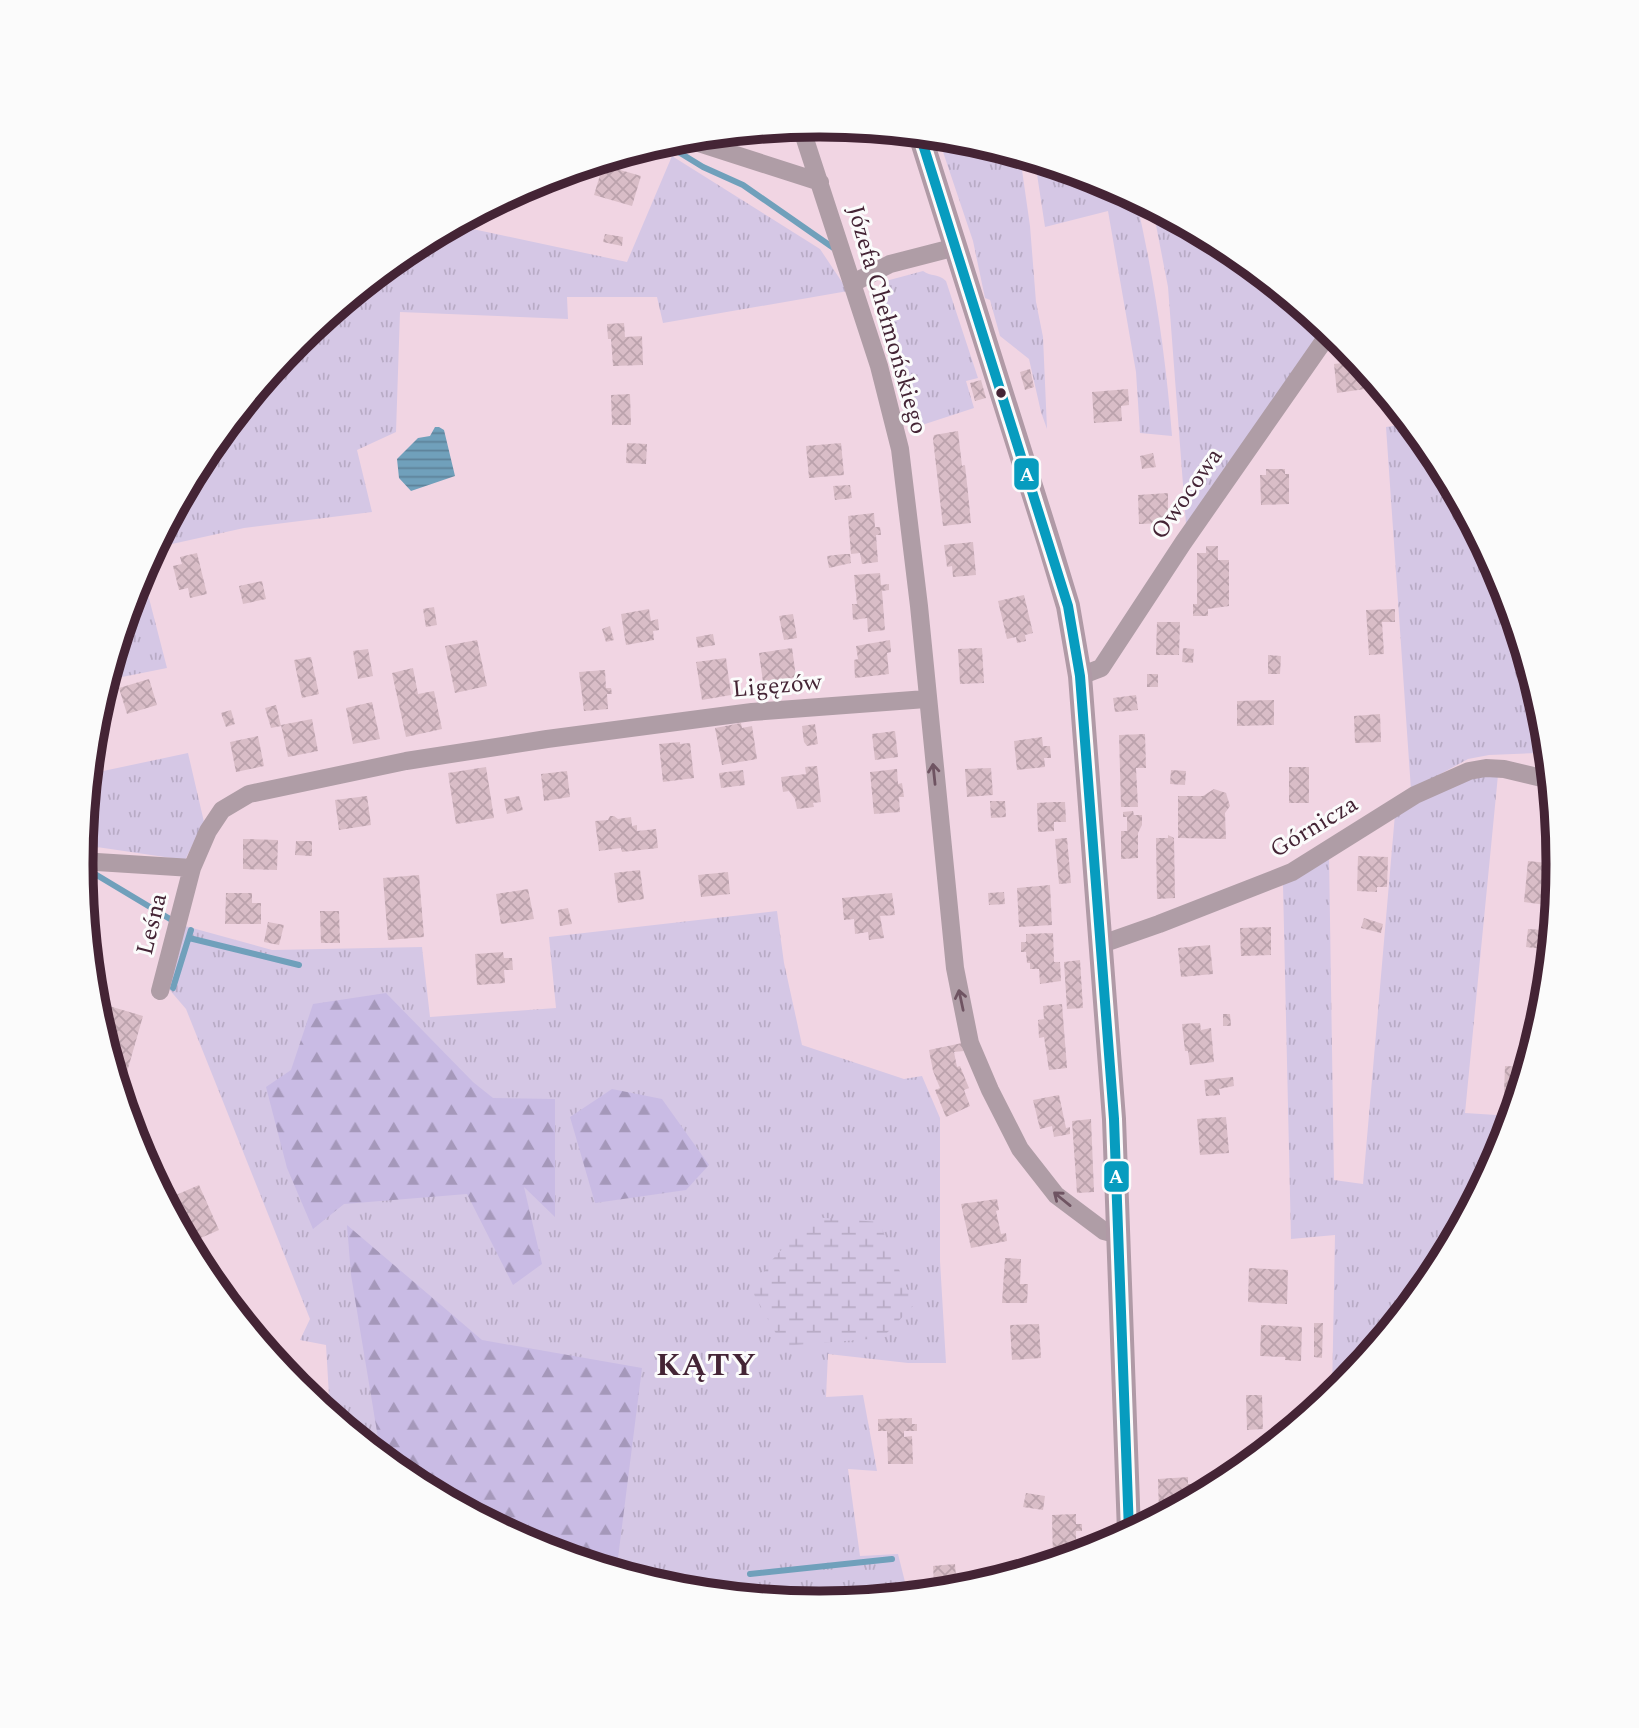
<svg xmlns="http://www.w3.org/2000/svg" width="1639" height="1728" font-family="Spectral,serif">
<defs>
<pattern id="grass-tufts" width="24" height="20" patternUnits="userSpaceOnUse" patternTransform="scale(1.75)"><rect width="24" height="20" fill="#d5c7e5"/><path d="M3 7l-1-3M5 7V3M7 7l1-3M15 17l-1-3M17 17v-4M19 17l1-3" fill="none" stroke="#b8abc5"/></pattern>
<pattern id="forest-firs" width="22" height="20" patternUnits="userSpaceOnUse" patternTransform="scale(1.75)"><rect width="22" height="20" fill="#c9bbe4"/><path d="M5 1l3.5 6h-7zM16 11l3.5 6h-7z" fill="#a598ba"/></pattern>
<pattern id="wetland-marsh" width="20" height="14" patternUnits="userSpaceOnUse" patternTransform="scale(1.75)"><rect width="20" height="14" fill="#d5c7e5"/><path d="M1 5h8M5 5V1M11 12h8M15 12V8" fill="none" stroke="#b8abc5"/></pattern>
<pattern id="water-rules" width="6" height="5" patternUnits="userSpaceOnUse" patternTransform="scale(1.75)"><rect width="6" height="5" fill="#70a0bb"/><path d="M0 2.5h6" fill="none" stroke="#5e8299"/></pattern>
<pattern id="building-cross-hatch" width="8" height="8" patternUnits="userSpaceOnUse" patternTransform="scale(1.75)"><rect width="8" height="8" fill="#d9bdc7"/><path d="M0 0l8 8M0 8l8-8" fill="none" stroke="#bba2ac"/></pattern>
</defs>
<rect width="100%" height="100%" fill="#f1d5e3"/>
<path fill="url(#grass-tufts)" d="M938,137l26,2 56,17 10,70 6,76 7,35 4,92 -6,-17 -12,-53 -29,-23 -10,-36 -5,-2 -12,-57z
M672,156l148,93 28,42 -185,32 -6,-26h-90l1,22 -168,-7 -4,120 -39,18 15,62 -128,16 -90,20 51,-95 92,-112 112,-92 45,-24 173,37z
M1035,161l68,20 33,18c18,78 30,158 36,237l-32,-3 -4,-61 -28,-161 -63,16z
M1176,220l54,30 94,77 -138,197 -18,-237 -12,-62z
M923,271c8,6 15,2 23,10l32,97 -12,3 8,27 -58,19 -37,-130 3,-15z
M1409,423l25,31 68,128 42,138 5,46 -12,-13 -48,2 -21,4 -57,31 -25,-363z
M142,571l25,97 -60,12 30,-99z
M188,753l16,69 -19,38 -95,-14 -7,-5 6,-67z
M1498,775l-33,338 47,3 -10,31 -68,128 -92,112 -10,8 3,-160 -44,4 -8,-354 46,-31 5,326 29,4 32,-370 71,-36z
M777,911l7,52 18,82 102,34 18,-3 18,42v143l6,102h-38l-80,-9 -2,43 37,-2 14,76 -29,-2 12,87 38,-2 10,40 -89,9 -144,-14 -139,-42 -127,-69 -79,-65 -4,-68 -26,-5 10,-21 -124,-310 -18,-21 17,-62 87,24 150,-3 8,70 126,-9 -7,-71z"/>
<path fill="url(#forest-firs)" d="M386,993l87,89 20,16 62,1v118l-31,-30 18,77 -29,21 -46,-91 -123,10 -31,25 -26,-61 -21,-81 25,-17 22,-66z
M612,1089l50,10 47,66 -23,25 -91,13 -25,-86z
M347,1225l135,115 160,28 -24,190 -36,2 -46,-13 -114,-62 -41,-29 -30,-181z"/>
<path fill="url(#wetland-marsh)" d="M812,1217l67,5 35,83 -32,33 -99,8 -31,-55 19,-30z"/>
<path fill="url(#water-rules)" d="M435,427h4l5,3 11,46 -44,15 -12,-13 -2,-19 21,-21 12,-2z"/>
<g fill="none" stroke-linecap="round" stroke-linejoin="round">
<path stroke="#70a0bb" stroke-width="6" d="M672,148l31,19 40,18 92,64
M81,870l9,1 80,48
M189,938l110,27
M173,988l18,-58
M750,1574l142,-15"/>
</g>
<path fill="url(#building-cross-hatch)" d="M603,165l38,11 -9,30 -38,-11z
M605,234l18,3 -1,9 -19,-4z
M624,323l1,14 17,-1 1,29 -30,1 -2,-27h-3l-1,-15z
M1358,361l3,4 4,24 -28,4 -3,-29z
M1030,369l4,18 -9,3 -5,-18z
M981,380l5,18 -11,3 -5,-18z
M1128,389l1,16 -8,1 1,15 -28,2 -2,-31z
M630,394l1,31h-19l-1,-30z
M958,431l4,35 3,-1 3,28 3,30 -28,3 -10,-87 1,-4z
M627,443l20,1 -1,20 -20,-1z
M841,443l3,32 -35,3 -3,-32z
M1153,453l3,14 -14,2 -2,-13z
M1266,469h19v5h4v30l-28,1 -1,-30h6z
M850,485l2,13 -17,2 -2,-14z
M1168,493v30l-29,1 -1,-29z
M874,513l1,14h5l1,8h-5l2,27 -16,2 -2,-11 -9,1 -3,-38z
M973,542l3,33 -23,2 -1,-11 -5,1 -3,-22z
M1206,546h12v14h11v46l-21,3v7h-15v-12h4v-51h9z
M197,553l10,41 -17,4 -2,-10 -9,2 -6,-24 9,-2 -2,-7z
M844,554h6l1,9 -22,5 -2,-12z
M880,573l1,12 8,-1v6l-7,1 3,39 -17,2 -1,-14 -14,2 -1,-16h5l-3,-29z
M262,581l4,18 -23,5 -4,-18z
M1024,595l9,38 -8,2 1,6 -9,2 -1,-6 -9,2 -9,-38z
M434,607l3,18 -11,2 -3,-18z
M649,609l2,12 7,-2 1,11 -6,1 1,9 -28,5 -5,-31z
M1395,609v13h-13l2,32 -15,1 -3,-45z
M793,614l4,24 -13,2 -5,-24z
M1157,622h23l-1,33h-23z
M610,626l4,14 -8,2 -4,-13z
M713,634l2,11 -17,3 -2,-11z
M477,640l10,46 -32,7 -10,-47z
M890,640l1,12 -4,1 2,21 -34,4 -1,-18 4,-1 -2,-13z
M792,648l4,29 -33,5 -4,-29z
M982,648l2,35 -24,1 -2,-35z
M1183,648l11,1 -1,14 -11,-1z
M368,649l5,27 -15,3 -5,-28z
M1268,655l13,1 -1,18h-12z
M311,657l8,37 -17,4 -8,-38z
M726,658l5,37 -29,5 -6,-38z
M413,668l5,26 16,-3 8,38 -36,8 -14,-64z
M605,670l1,18h5l1,6h-5l1,15 -24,2 -5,-39z
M1147,674h11v13h-11z
M149,679l8,26 -30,9 -8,-26z
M761,684v10l-15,1v-10z
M1136,695l2,15 -23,2 -2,-14z
M1274,700v25l-37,1v-25z
M372,702l8,37 -27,5 -7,-36z
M276,705l5,21 -10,2 -6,-20z
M231,710l4,14 -9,3 -5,-14z
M1380,714l1,28 -26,1 -1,-27z
M312,719l6,32 -30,6 -7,-32z
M741,723l1,5 10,-2 5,33 -35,6 -7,-37z
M815,724l3,20 -11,2 -3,-4 -2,-16z
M895,731l3,26 -23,3 -3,-26z
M1145,734l1,34h-10l2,39h-17l-2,-72z
M258,736l6,30 -28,6 -6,-30z
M1042,737l1,9h7l1,12h-7l1,9 -28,3 -3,-29z
M680,742v2l10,-1 4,35 -31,4 -4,-38z
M817,766l4,36 -8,1 1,4 -17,2 -2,-10 -6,-8 -6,1 -2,-15 25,-3 -1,-7z
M486,767l8,51 -38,6 -8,-51z
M1289,767h20v36h-20z
M991,768l2,27 -26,2 -2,-28z
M897,769l1,15 4,-1 2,14h-5l1,15 -26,2 -4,-42z
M743,770l2,15 -24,3 -2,-15z
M1171,770l15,1 -1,14 -15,-1z
M567,771l3,26 -26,4 -3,-27z
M1214,789l12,4 4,13 -5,7 1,26 -48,-1v-42h25z
M367,796l4,29 -32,5 -4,-30z
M519,796l4,14 -16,4 -3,-15z
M990,801h15l1,16 -15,1z
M1054,802h11l1,20h-12v9l-16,1 -1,-29z
M1133,811l1,4h8v10l-4,8v25l-17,1v-28h6v-14h-4v-5z
M610,816h4l4,3 13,-2 1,9 5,-1v6l19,-2 2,19 -36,4 -1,-4 -22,3 -4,-30 13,-1z
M1168,835l6,3 1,60 -18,1 -1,-61h12z
M1067,838l4,45 -12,1 -4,-45z
M243,839l35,1 -1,30 -34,-1z
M296,841h16v15l-17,-1z
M1358,856l30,1 -1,30h-10v5l-20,-1z
M1528,861l30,3 -5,42 -29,-4z
M640,870l4,29 -26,4 -4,-30z
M728,872l2,22 -29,3 -3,-22z
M419,875l5,62 -36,3 -5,-62z
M1050,885l2,40 -33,2 -2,-39z
M528,889l6,30 -33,5 -5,-30z
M1004,892l1,12 -16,1 -1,-12z
M226,893h26v10h9v21h-36z
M892,893l3,22 -15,1 4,22 -15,2 -1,-8 -13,2 -1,-15 -10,1 -2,-22z
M568,908l4,16 -12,2 -2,-16z
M320,911h19l1,32h-19z
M1364,918l19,6 -2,9 -20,-5z
M268,922l16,3 -5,20 -15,-3z
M1271,927v28l-30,1 -1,-28z
M1528,929l14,1 -1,8 4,1 -1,10 -18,-2z
M1053,933l1,29h6l1,19 -21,3 -1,-15h-9v-6h-3l-1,-11h-5v-10h5v-8z
M1210,945l3,29 -32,3 -3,-29z
M503,952l1,6h8l1,12h-9l1,13 -28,2 -2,-31z
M1080,960l3,48 -16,1 -3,-47z
M1062,1004l5,64 -18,2 -5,-33 -5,1 -1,-18 6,-1 -1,-13z
M109,1006l34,10 -22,77 -20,-63z
M1223,1014h7l1,12h-8z
M1200,1023l1,7 10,-2 3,34 -24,3 -2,-14h-3l-3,-27z
M962,1043l2,8 -10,1 3,15 3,-1 9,22 -5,2 6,16 -24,11 -11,-27 5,-2 -7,-17 -4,-21z
M1505,1066l21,1 -8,27 -14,-1z
M1233,1077l1,9 -15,3 1,6 -14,1 -2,-16z
M1059,1095l7,33 4,-1v7l-16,3 -2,-11 -12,3 -7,-29z
M1226,1117l3,36 -29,2 -3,-36z
M1091,1119l3,73 -17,1 -5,-72z
M199,1185l20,45 -30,13 -15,-36 6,-3 -4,-9z
M997,1199l2,11 -3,1 5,23 5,-1 1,8 -36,7 -10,-44z
M1005,1258l16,1 -1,25h8l-1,19h-25z
M1249,1268l39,2 -1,34 -39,-2z
M1314,1323h9l-1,35 -8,-1z
M1039,1324l2,34 -29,2 -2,-35z
M1261,1325l41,2 -1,34 -16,-1v-3l-25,-1z
M1246,1395h16l1,34 -16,1z
M912,1418v6h5v7h-13v6l8,-1 1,28h-25l-1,-33h-9v-12z
M1188,1477v7h5l1,14 -35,18 -1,-37z
M1026,1493l19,3 -2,14 -20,-3z
M1076,1514v10h6v7h-6v9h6l1,11h-7l1,4 -24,7 -1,-47z
M955,1564l2,25 -26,3 -1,-8 4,-1 -1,-17z"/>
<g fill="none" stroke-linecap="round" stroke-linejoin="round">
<path stroke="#af9da6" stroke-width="18" d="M801,127l78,239 21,83 19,157 36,362 15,75 20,47 30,59 36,46 48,36 15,4
M683,138l137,44
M853,283l37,-19 66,-17
M1080,676l21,-8 82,-125 147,-211
M81,861l111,7
M1102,944l57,-20 133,-52 123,-77 54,-24 17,-3 18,1 46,11
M160,991l32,-123 16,-37 14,-21 27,-16 157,-33 141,-22 205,-27 174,-13"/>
<path stroke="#b09aa6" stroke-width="24" d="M920,135l129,408 19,63 12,70 34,443 15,413"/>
<defs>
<path id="bus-1" d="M920,135l148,471 12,70 34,443 15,413"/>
</defs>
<use href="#bus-1" stroke="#fbfbfb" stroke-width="16"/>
<use href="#bus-1" stroke="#079cbf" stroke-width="10"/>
</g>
<defs><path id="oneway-shaft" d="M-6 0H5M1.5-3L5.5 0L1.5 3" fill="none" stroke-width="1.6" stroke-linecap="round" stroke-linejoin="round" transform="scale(1.75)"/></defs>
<g stroke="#6f5462">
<use href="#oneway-shaft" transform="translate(934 774) rotate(-96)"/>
<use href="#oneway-shaft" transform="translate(961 1000) rotate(-102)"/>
<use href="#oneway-shaft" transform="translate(1062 1199) rotate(-141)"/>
</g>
<circle fill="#442435" stroke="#fbfbfb" stroke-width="2.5" cx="1001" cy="393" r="6"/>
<g text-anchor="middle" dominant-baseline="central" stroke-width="6" stroke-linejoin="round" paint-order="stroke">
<g font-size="24" fill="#442435" stroke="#fbfbfb">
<text transform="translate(887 320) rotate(74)">Józefa Chełmońskiego</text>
<text transform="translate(1187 494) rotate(-55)">Owocowa</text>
<text transform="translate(777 686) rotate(-5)">Ligęzów</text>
<text transform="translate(1314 827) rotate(-31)">Górnicza</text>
<text transform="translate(152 924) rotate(-76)">Leśna</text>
</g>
<g font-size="32" font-weight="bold" letter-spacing="2" fill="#442435" stroke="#fbfbfb">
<text x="707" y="1365">KĄTY</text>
</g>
</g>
<path d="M0 0H1639V1728H0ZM819 137H820A726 726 0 0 1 1546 863V865A726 726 0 0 1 820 1591H819A726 726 0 0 1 93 865V863A726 726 0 0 1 819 137Z" fill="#fbfbfb" fill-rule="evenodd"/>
<path fill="none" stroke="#442435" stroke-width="9" d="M819 137H820A726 726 0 0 1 1546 863V865A726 726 0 0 1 820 1591H819A726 726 0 0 1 93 865V863A726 726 0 0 1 819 137Z"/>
<g stroke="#fbfbfb" stroke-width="2.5">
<rect x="1013" y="457" width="27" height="34" rx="7" fill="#079cbf"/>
<rect x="1103" y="1160" width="27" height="33" rx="7" fill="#079cbf"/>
</g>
<g font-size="19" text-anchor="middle" font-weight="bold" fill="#fff">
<text x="1027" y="481">A</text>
<text x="1116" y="1183">A</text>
</g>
</svg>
